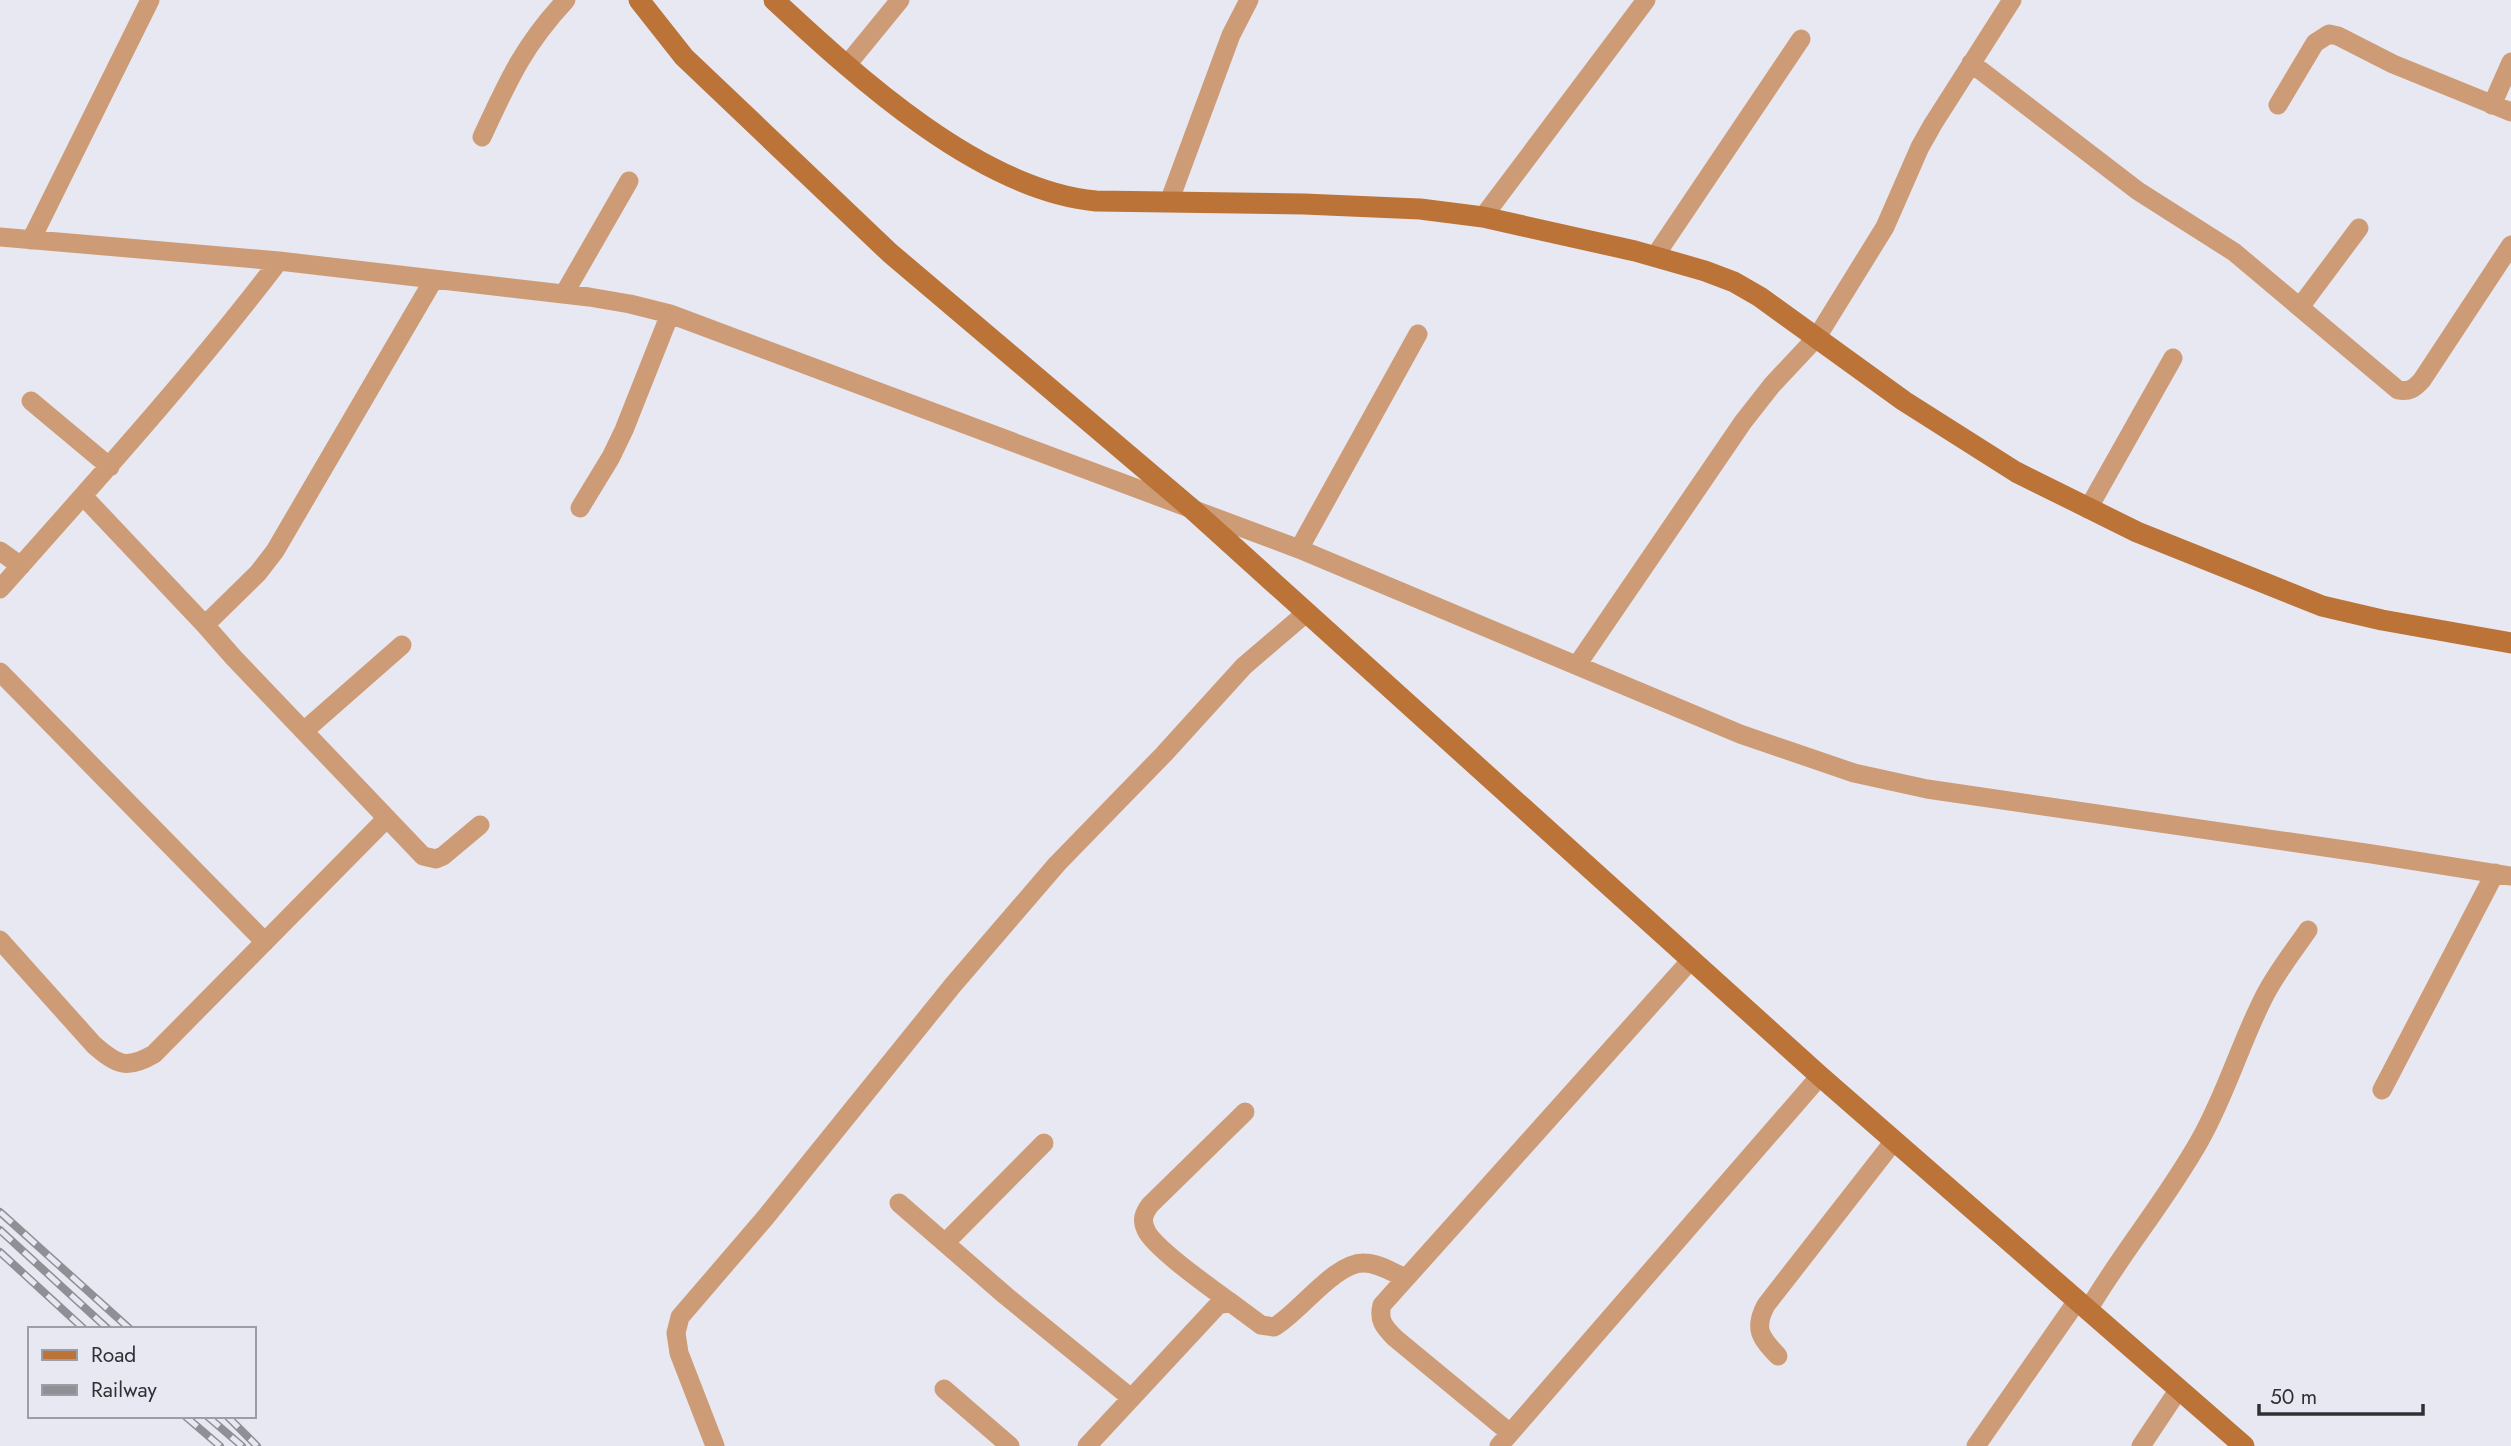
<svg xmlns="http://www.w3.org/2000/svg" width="2511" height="1446" font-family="Jost,sans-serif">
<rect width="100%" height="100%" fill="#e7e8f1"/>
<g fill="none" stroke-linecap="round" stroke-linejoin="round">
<path stroke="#cd9b76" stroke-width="19" d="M1971,63l167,128 96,61 164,138c11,2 16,-1 24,-10l89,-135
M846,66l54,-66
M2278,105l37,-62 14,-9 9,2 55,28 118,48
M2492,105l19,-43
M482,137c26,-56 41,-91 84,-137
M1169,202l62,-167 18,-35
M1483,217l163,-217
M0,237l279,24 310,36 41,7 40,10 629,235 441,185 114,39 73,16 445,65 139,22
M31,240l119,-240
M1655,256l146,-217
M564,294l65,-113
M2300,307l59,-79
M31,401l79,66
M84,497l121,128 29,33 189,198 13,3 7,-3 37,-31
M580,508l31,-51 13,-27 46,-116
M2088,509l85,-151
M1299,549l119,-215
M0,551l21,15
M0,589c96,-108 192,-214 279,-328
M205,625l53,-52 17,-22 159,-272
M1577,665l166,-243 29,-37 45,-48 68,-110 35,-80 13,-23 79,-124
M0,672l265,270
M304,731l98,-86
M0,940l94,105c23,20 33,25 60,9l233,-236
M2382,1090l113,-217
M899,1203l107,93 125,102
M946,1242l98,-99
M1230,1302c-18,-13 -77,-55 -84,-72 -5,-10 -2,-17 4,-25l95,-93
M2088,1310c35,-59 79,-111 112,-170 26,-46 40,-96 64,-143 12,-24 29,-45 44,-67
M1778,1356c-17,-18 -25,-27 -12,-51l128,-164
M944,1389l66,57
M1510,1433l-115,-95c-11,-11 -17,-18 -13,-33l309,-345
M715,1446l-36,-93 -3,-20 4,-16 85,-99 188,-233 104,-121 107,-110 80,-88 62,-53
M1087,1446l131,-141 12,-3 31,23 13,2c25,-14 61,-65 90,-64 14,0 28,9 41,15
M1499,1446l321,-370
M1976,1446l101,-145
M2141,1446l38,-57"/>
<path stroke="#bb7337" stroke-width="21" d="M639,0l45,57 206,196 302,256 628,567 424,370
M774,0c83,77 206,190 322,201l208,3 116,5 63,8 152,34 70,20 29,11 26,15 144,104 112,71 121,60 185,74 60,14 129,23"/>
<defs>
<path id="rail" d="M0,1212l130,117
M0,1230l108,99
M0,1252l84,77
M185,1416l35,30
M207,1416l35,30
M227,1416l30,30"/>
</defs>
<use href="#rail" stroke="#8f9096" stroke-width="8"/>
<use href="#rail" stroke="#e7e8f1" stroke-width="5" stroke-dasharray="16" stroke-linecap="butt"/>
</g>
<rect x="28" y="1327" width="228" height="91" fill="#e7e8f1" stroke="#9d9ea5" stroke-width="2"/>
<rect x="42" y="1350" width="35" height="10" fill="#bb7337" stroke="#9d9ea5" stroke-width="2"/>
<text x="91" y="1362" font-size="21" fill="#2f3033">Road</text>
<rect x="42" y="1385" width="35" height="10" fill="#8f9096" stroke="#9d9ea5" stroke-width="2"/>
<text x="91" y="1397" font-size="21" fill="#2f3033">Railway</text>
<path d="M2259 1404v10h164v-10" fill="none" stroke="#2f3033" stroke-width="3.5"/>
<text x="2270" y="1404" font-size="21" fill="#2f3033" stroke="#e7e8f1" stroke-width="5" paint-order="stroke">50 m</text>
</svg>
